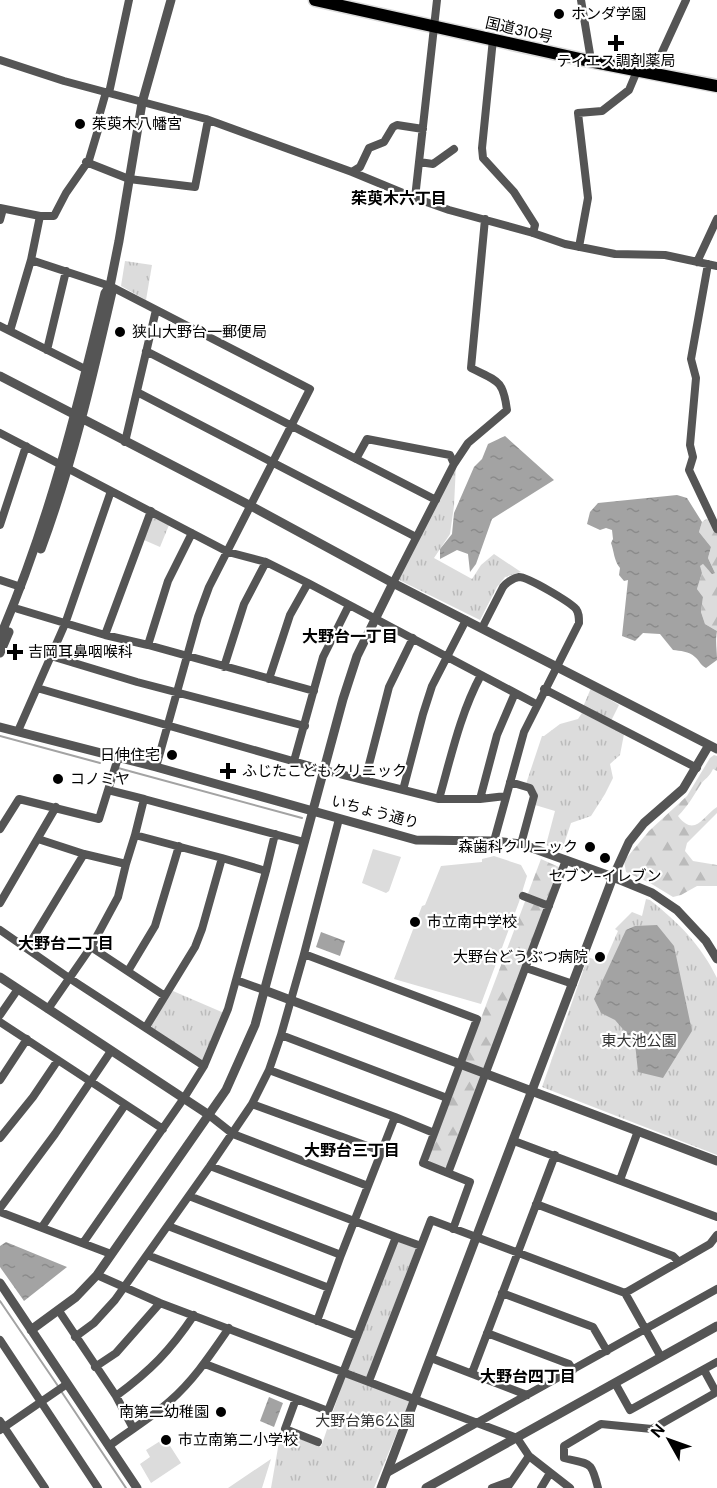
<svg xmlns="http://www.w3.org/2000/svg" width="717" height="1488" font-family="'DM Sans','Noto Sans JP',sans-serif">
<defs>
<pattern id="forest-firs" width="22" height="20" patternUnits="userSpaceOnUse" patternTransform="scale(1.5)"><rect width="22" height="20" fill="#dcdcdc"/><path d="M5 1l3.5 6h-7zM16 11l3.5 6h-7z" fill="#bbb"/></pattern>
<pattern id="park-tufts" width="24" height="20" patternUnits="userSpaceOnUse" patternTransform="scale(1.5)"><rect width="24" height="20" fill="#dcdcdc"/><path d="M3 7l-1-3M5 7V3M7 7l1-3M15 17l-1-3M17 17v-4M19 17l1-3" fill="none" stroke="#bbb"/></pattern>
<pattern id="water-ripples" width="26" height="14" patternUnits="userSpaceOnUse" patternTransform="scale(1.5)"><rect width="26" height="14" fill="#a3a3a3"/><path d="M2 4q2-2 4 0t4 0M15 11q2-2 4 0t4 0" fill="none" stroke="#8b8b8b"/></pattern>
</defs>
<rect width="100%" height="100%" fill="#fff"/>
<path fill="#dcdcdc" d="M373,849l28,8 -12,34 -3,2 -24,-10z
M494,856l27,9 6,11 -8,26 -38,102 -87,-25 28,-73 3,-1 16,-39 41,-4v-3z
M165,1438l16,25 -30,20 -11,-19 10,-7 -4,-7z
M271,1459l-9,29h-34z"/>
<path fill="url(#forest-firs)" d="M706,519l6,1 5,6v105l-12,-7 -4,-12 2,-15 -6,-8 5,-16 -3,-7 4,-2 9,9h3l-7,-15 3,-11 -12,-15 3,-10z
M714,755l3,1v15l-4,-2c-4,9 -8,9 -12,15 -7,11 -13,22 -23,32 17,22 25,0 39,-9v6l-30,30 -2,8 8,10 24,4v21h-20l-16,9 -8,2 -23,-14 -24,-11 -2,-11 25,-30 38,-35 23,-38z
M541,859l20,9 -114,298 -4,2 -12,-5 -3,-4z"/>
<path fill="url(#park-tufts)" d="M125,261l27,4 -6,35 -25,-14z
M456,465l-2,41 -4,28 -16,24 38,21 9,-14 13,-11 27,18 -16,5 -8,10 -17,33 -83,-41z
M152,517l17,8 -9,22 -16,-7z
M591,688l28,17 -8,16 -28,-14z
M582,713l42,21 -4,21 -10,9 3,14 -8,16 -14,22 -20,7 -9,27 -16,-5 9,-34 -20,-6 2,-12 -4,-7 -7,-2 16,-48h2l16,-12 18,-5z
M646,899l4,1c29,23 51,45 67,78v177l-175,-68 46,-130 16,6 14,-32 -3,-2 17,-17 10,4z
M173,991l51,22 -19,46 -5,2 -48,-33 -1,-5z
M398,1241l18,7 -49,129 -20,-8z
M345,1376l65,25 -36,87h-103l8,-46 10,-7 32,12z"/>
<path fill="url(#water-ripples)" d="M505,436l49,44 -62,39 -16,45 -6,8 -2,-18 -11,-4 -17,9v-10l12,-15 2,-21 20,-46 8,-8 6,-15z
M677,495l10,3 15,24 -3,10 12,15 -3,11 7,15 -3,1 -9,-10 -3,2 2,7 -5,16 6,8 -2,15 4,12 12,7c-2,11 0,18 0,29l-11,8c-6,-3 -6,-7 -11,-11 -6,-6 -15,-6 -22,-7l-13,-16 -17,-1 -8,8 -13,-5 6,-56 -4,1 -5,-6 1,-7c-6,-7 -6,-17 -9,-25l2,-4 -1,-9 -6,-2 -6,2 -13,-6 3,-12 8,-9z
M657,925l17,21 18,85 -29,47 -25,-6 -3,-29 -20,-23 -14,-7 -7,-14 32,-69 9,-4z
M321,932l24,9 -5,15 -24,-9z
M6,1242l61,25 -43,34 -24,-34v-21z
M269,1397l14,6 -9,24 -14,-6z"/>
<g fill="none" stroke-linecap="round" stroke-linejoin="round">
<path stroke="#a3a3a3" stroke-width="2" d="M0,736l100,27
M118,768l184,50
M0,1301l58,85
M61,1391l65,97"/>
<defs>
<path id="trunk" d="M315,0l274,61 128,25"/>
</defs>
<use href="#trunk" stroke="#dbdbdb" stroke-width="15"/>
<path stroke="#555" stroke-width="8" d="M581,0l9,54 -1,7
M493,39l-11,109 1,10 31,34 21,33 -2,8
M0,60l64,21 142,38 146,53 63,26 34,12 84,23 32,11 50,10 50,1 52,11
M652,74l34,-74
M109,93l20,-93
M86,162l43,17 66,8 13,-67
M419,162l14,2 21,-15
M352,172l8,-5 9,-19 15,-6 9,-15 4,-2 26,4
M415,198l22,-198
M0,208l40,8 -9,44 79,26 200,103 -101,198 -11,30 -42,150
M40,216h14l12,-23 23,-33 9,-30 -2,-3 10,-35
M0,220l3,-11
M579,247l9,-49 -10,-85 24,-2 27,-21 8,-19
M697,262l20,-43
M708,264l-17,95 5,19 -6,67 3,12 -4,13 28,59
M0,326l87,44
M10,331l21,-71
M47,350l19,-79
M146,351l290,149
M137,392l279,145
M0,433l228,119 38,10 42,21 228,121
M125,442l31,-132
M356,459l11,-20 83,16 4,9 -61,119
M454,464l14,-21 39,-33c-4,-31 -10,-29 -36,-42l14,-149
M0,525l26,-79
M0,580l21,7
M18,609l87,26 43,10 166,46
M482,628l21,-41c3,-4 10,-9 16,-10 9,0 51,25 57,32 3,4 3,8 3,14l-55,109 -30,109
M105,635l46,-124
M148,645l20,-64 24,-48
M51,656l86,26 168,44
M224,667l20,-63 22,-42
M269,679l21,-64 18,-32
M37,688l287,82 115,29h41l26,-3
M544,689l153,79
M18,731l47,-107 46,-133
M294,761l29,-104 26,-52
M365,780l24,-93 24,-49
M510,782l20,6 4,8 -13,48
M108,790l36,9
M403,790l20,-76 9,-28 34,-66
M439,799c12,-42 21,-85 42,-124
M480,799l17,-64 18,-42
M0,829l19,-30 80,20 19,-61
M135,835l9,-36 160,43
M38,839l46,15 42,10
M266,871l9,-37
M523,896l26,10
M0,903l56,-96
M0,930l69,48 135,88 -20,32 -101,145
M91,947l74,49 -19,31
M27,948l57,-94
M304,954l173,65 -54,144 47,19 -17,47
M526,968l47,16
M128,971l27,-45 24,-80
M236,980l28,10
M165,996l30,-49 7,-18 20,-71 44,13 -38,138 -24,57
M48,1009l43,-62 27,-50 8,-33 9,-29 87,23
M0,1015l18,-26
M0,1022l163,107
M281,1035l166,63
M0,1080l27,-41
M252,1104l129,47
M209,1115l24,19 135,52 27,-69 -126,-47
M395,1117l39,16
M0,1138l33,-41 25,-37
M514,1141l203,76
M210,1166l42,-62 17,-34 12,-35 23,-81 35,-135
M448,1173l118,-313
M620,1180l18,-49
M536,1204l137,52 6,6
M0,1208l55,-74 56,-83
M0,1212l111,42
M168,1226l161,62 12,-33 -152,-59
M42,1227l83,-122
M396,1237l25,9
M147,1255l210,81
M341,1255l27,-69
M97,1275l63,28 357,135 12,18 -22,32
M502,1293l91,34 14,24
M625,1293l85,-49 7,-9
M59,1311l57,85 17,32
M317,1321l12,-33
M487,1333l82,31 4,6
M75,1337l19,-14 21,-23 95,-134 186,71 -68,174 -123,-47
M0,1340l98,148
M431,1358l96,37
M95,1367l21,-14 44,-50
M704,1370l12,22
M472,1373l83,-218
M369,1381l62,-161 194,73 36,64
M615,1383l15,27 87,-48
M116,1396c34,-25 54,-45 78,-81
M296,1399l-11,30 33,13
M0,1421l45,67
M0,1430l67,-46
M109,1446c20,-15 42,-28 61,-45 24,-21 41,-47 59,-73
M529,1456l41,32
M387,1473l330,-184
M492,1488l19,-7
M541,1488l9,-15
M598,1488c-7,-28 -7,-23 -34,-30v-12l37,-22 51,5 65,-37"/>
<path stroke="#555" stroke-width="9" d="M0,376l251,130 142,77 324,166
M41,549c31,-84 51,-170 71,-257l-2,-6
M0,637c48,-111 77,-227 105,-344l5,-7 9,-45 23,-138 29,-103
M0,653l9,-21
M0,727l156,40 260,73 78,1 27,3 92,33 39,16 25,17 29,31 11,18
M0,977l209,138
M264,990l453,171
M0,1283l137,205
M31,1330l45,-33 21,-22 129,-185 29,-65 88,-326 14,-43 36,-73
M381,1488l232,-611 16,-35 15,-19 39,-34 26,-44
M426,1488l291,-162"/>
<use href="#trunk" stroke="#000" stroke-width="12"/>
</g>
<g fill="#000" stroke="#fff" stroke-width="2">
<circle cx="559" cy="14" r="6"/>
<path d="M613 34h6v6h6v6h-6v6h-6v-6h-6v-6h6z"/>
<circle cx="80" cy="124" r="6"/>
<circle cx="120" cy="332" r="6"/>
<path d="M12 643h6v6h6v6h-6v6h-6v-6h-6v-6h6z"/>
<circle cx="172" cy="755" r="6"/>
<path d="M225 762h6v6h6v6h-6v6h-6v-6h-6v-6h6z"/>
<circle cx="58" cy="779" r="6"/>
<circle cx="590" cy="847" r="6"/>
<circle cx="605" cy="858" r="6"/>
<circle cx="415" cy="922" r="6"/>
<circle cx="600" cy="957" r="6"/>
<circle cx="221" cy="1412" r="6"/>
<circle cx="166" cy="1440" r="6"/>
</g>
<g text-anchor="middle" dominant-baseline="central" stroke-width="4.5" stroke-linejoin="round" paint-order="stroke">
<g font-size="15" fill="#000" stroke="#fff" text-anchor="start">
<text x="571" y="14">ホンダ学園</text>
<text x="616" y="61" text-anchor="middle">ティエス調剤薬局</text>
<text x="92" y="124">茱萸木八幡宮</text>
<text x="132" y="332">狭山大野台一郵便局</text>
<text x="28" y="652">吉岡耳鼻咽喉科</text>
<text x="160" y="755" text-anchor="end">日伸住宅</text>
<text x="242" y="771">ふじたこどもクリニック</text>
<text x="70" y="779">コノミヤ</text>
<text x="578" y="847" text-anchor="end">森歯科クリニック</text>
<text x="605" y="876" text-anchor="middle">セブン-イレブン</text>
<text x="427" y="922">市立南中学校</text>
<text x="588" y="957" text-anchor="end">大野台どうぶつ病院</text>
<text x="209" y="1412" text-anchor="end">南第二幼稚園</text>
<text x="178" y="1440">市立南第二小学校</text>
</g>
<g font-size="15" fill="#000" stroke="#fff">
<text transform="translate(519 30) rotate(13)">国道310号</text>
<text transform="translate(375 812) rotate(15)">いちょう通り</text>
</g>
<g font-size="15" fill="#333" stroke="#fff">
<text x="639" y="1041">東大池公園</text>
<text x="365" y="1421">大野台第6公園</text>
</g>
<g font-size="16" font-weight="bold" fill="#000" stroke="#fff">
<text x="399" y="198">茱萸木六丁目</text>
<text x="350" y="636">大野台一丁目</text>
<text x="66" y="943">大野台二丁目</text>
<text x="352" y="1150">大野台三丁目</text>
<text x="528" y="1376">大野台四丁目</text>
</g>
</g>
<g transform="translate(669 1440) rotate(310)" stroke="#ffffff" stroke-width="4.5" paint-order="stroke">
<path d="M0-4.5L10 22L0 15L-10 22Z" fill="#000000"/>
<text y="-9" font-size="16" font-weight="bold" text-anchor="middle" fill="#000000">N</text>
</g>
</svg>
